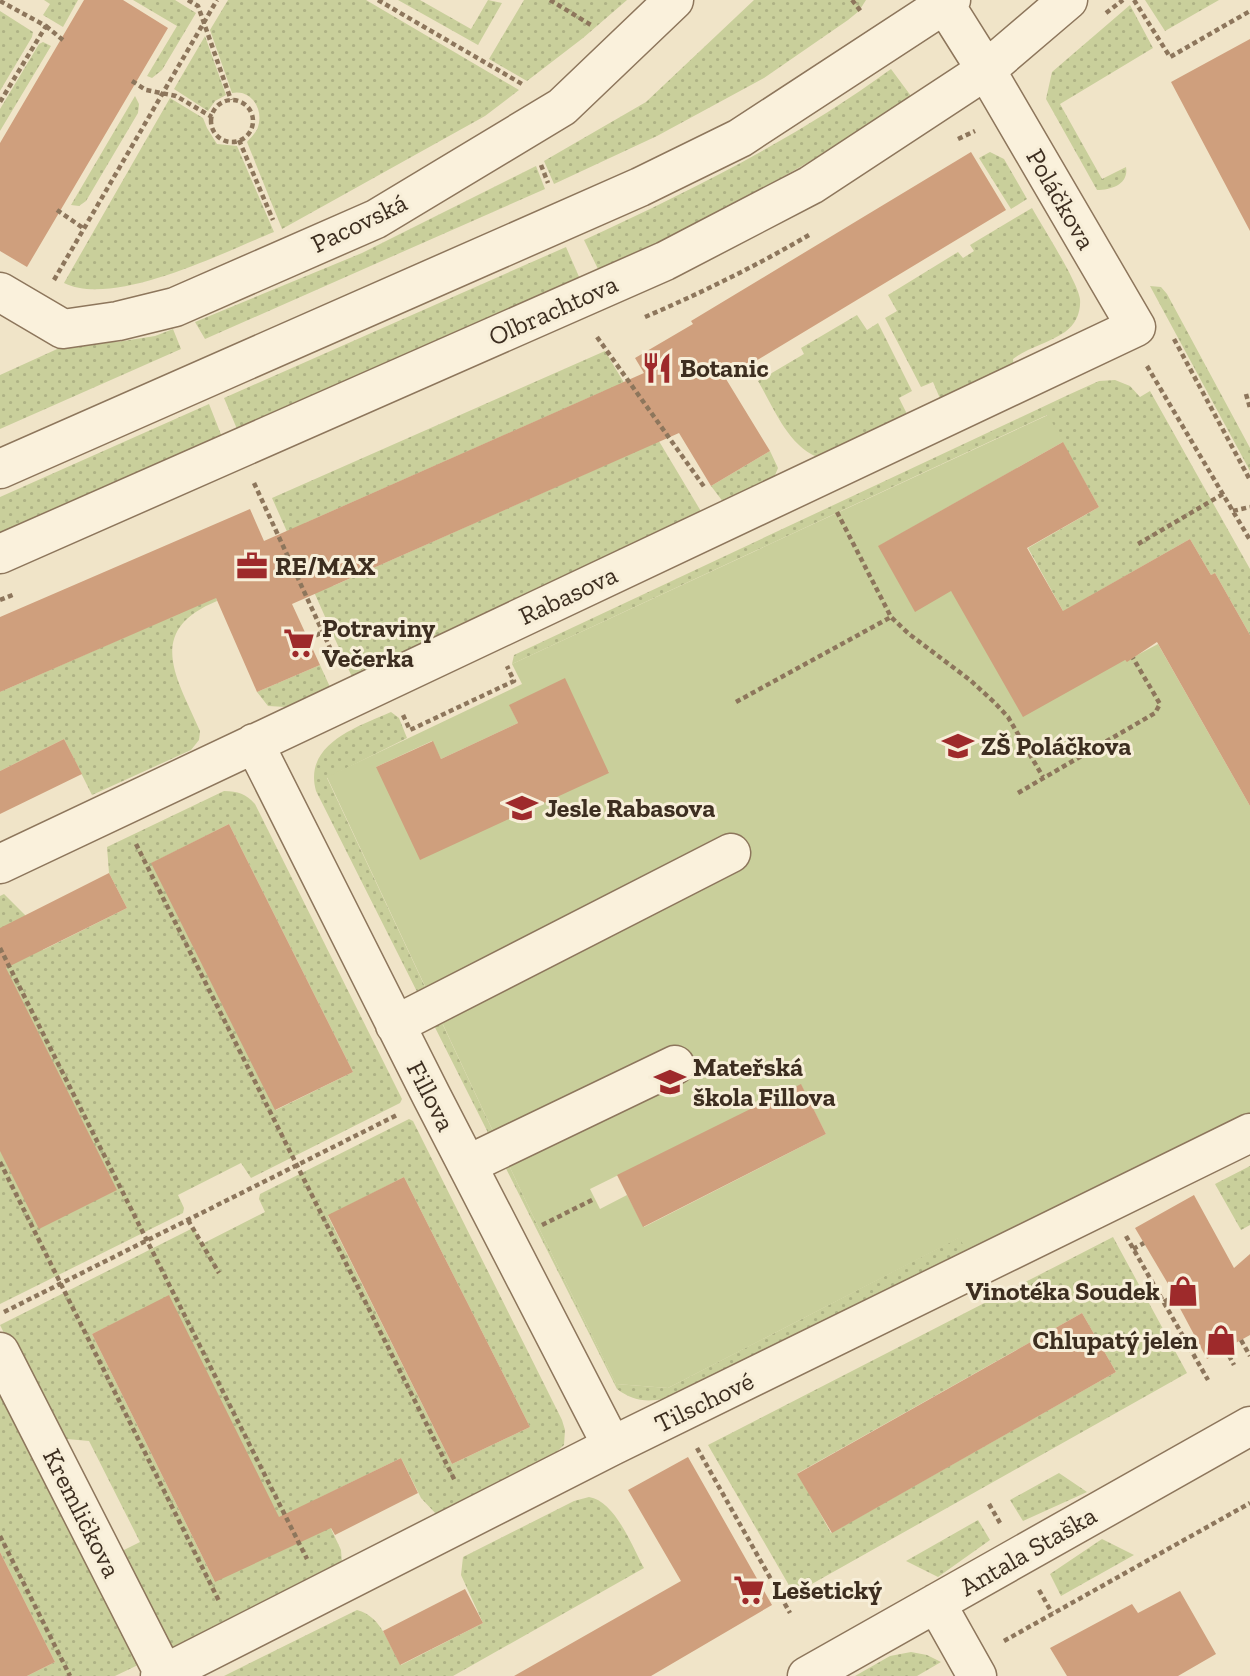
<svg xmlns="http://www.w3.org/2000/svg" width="1250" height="1676" font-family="'Zilla Slab',serif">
<defs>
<pattern id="grass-dots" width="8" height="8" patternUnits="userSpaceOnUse" patternTransform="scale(1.75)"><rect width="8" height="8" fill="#c9cf9b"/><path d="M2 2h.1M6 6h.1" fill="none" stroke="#aeb285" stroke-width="1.8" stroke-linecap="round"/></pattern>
</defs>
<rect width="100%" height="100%" fill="#f0e4c8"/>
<path fill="url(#grass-dots)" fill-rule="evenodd" d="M44,0h34l-15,27 -20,-12 7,-11z
M133,0h42l21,13 -34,57 -10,8 -5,-2 30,-50z
M228,0h138l153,90 -34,26 -203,113 -35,-87c4,-5 9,-9 11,-15 6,-18 -7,-38 -26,-34l-22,-63z
M398,0h22l51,29 17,-29 14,3 -24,42z
M524,0h103l-44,38 -56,43 -38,-22z
M754,0h112l-7,11 -11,9 -84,58 -107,58 -103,48 -10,-23 102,-59z
M1145,0h74l-54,31z
M1130,5l23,43 -93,56 42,75 24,-12c3,17 -14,23 -29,23l-51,-91 6,-27z
M0,11l33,21 -1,5 -32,54z
M205,36l21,59 -11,6 -7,10 -34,-22z
M43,42l8,4 -51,85v-22l39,-65z
M891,69l20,27c-98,70 -204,123 -312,175l-15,-31c106,-49 213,-102 307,-171z
M135,96l4,8 -1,9 -52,88 -7,5 -8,-1z
M170,98l33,20 4,10 10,16 20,2 37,86c-50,20 -160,76 -210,51z
M990,152l14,7 23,40 -16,10 -32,-51z
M536,166l9,23 -340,150 -10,-17 167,-69z
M1032,208c10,18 46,74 48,91 1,13 -4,25 -15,33 -16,11 -36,15 -52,27l1,10 -72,34 -9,-21 -12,5 -36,-69 12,-7 -9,-16 70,-43 5,6 11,-7 -4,-6z
M566,247l14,32 -343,150 -13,-31z
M1150,286l11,1 6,7 83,154v23z
M857,315l10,15 11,-7 34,68 -13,7 10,20 -92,39c-30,-13 -43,-49 -59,-76l46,-27 -3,-6z
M173,329l8,20 -181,80v-54l77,-35 40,2 38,-6z
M605,351l97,162 -350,164 -80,-179zM604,391l28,62 -299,133 -28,-63z
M1115,380l15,6 10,11 10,-6 100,178v66l-35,-62 -4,2 -21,-36 -100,57 -3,58 -59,-106 71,-41 -52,-92 -535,249 2,-9 554,-260 31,-14z
M209,404l13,33 -222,98v-38z
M770,451l8,17 -5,12 -49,23 -13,-17z
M216,597l1,4c-73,30 -40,77 -17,130l-1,9 -8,10 -99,45 -28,-56 -64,32v-79z
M320,665l10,22 -44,20 -18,-1 -11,-14z
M391,712l8,6 8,20 -80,40 202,430 87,176 52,4 292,-151 11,20 -307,142c-19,3 -31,2 -47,-10l-301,-598c-13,-47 41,-64 75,-79z
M224,791c14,0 22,3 31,13l147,295 -2,4 -149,75 -10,-15 -63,32 6,13 -1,5 -183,91v-408l4,-2 21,21 18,35 84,-42 -18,-35 -2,-26zM229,824l124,248 -77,38 -124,-247z
M409,1119l4,2 149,299 3,10 -1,15 -15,14 -112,56 -16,-17 -20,-40 -84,41 24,51 1,13 -174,87 -52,-96 24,-12 -51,-101 -33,-3 -56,-113 191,-96 4,2 7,13 63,-32 -6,-13 1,-5zM404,1177l126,250 -78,37 -124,-248zM169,1296l46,286 -123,-248z
M1250,1166v59l-9,5 -26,-46z
M1113,1237l74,136 -393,221 -86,-149zM1082,1313l34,59 -285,161 -33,-60z
M0,1378l138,287 -23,11h-88l28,-14 -55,-110z
M1059,1473l28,19 -64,29 -13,-21z
M589,1497c26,4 43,49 55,71l-191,108h-229l133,-66c26,7 31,35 44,55l82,-42 -22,-48 2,-18 111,-56z
M978,1520l12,20 -52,37 -32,-16z
M1102,1539l32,16 -73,41 -11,-22z
M911,1652l16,3 14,7 -24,14h-62l35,-20z"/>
<path fill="#c9cf9b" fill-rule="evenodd" d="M1048,415l15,27 -184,104 72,45 173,67 2,3 32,-17 92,162v307l-279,144 -12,-19 -291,150 -52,-4 -87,-176 -202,-431 195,-93 -10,-20zM510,706l99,66 -233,-5 56,-26 9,18 77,-36zM801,1085l25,49 -182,93 -17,-32 -27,14 -10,-20z"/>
<path fill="#cf9f7d" d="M84,0h39l45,28 -141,239 -27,-16v-108z
M1250,39v192l-79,-149z
M971,152l35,58 -280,169 44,72 -59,35 -32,-53 -387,171 28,61 -63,27 -41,-94 -216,94v-75l250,-108 14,32 380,-168 -9,-15 58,-34 -2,-3z
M1063,442l36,65 -72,41 36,63 127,-72 21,36 4,-2 35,62v171l-93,-164 -30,20 -2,-2 -102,57 -72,-126 -36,21 -37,-66z
M565,678l44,95 -189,87 -44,-93 57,-26 8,18 77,-36 -9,-18z
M64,739l18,35 -82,40v-43z
M229,824l124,248 -78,38 -124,-247z
M109,873l18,35 -121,60 111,222 -78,39 -39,-78v-223z
M801,1084l25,50 -183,93 -26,-52z
M404,1177l126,250 -78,37 -124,-249z
M1194,1195l40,73 16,-14v81l-43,24 -32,-60h2l-42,-71z
M169,1295l110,222 122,-59 17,35 -83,42 -4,-7 -116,54 -123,-248z
M1082,1313l34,59 -284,161 -35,-59z
M688,1457l84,148 -121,71h-137l167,-95 -53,-91z
M0,1552l55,110 -28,14h-27z
M465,1589l18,34 -83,42 -17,-34z
M1180,1591l36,63 -38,22h-111l-17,-28 82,-44 6,9z"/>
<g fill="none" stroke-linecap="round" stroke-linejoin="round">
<defs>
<path id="minor" d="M0,292l63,37 55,-8 57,-14 201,-88 186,-112 112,-107
M0,469l640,-282 100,-49 211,-138
M0,554l665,-293 146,-76 175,-115 82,-70
M254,743l177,352 181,351
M0,864l1136,-537 -150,-257 -44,-70
M395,1025l336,-172
M467,1165l208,-100
M0,1352l164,322
M936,1603l41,73
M160,1676l452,-230 638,-313
M807,1676l443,-250"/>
</defs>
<use href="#minor" stroke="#8d765c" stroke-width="41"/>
<path stroke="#8d765c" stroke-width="4.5" stroke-dasharray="5 3.5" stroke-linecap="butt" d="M188,0l10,6 33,94
M378,0l144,84
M550,0l41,25
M852,0l10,13
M1134,0l36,57 80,-46
M0,1l46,25 -46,76
M1106,13l17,-13
M46,26l18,15
M132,81l14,9 30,6 36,21
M211 121a21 21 0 1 1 42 0a21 21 0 1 1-42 0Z
M958,139l17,-8
M239,140l34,80
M541,165l7,18
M57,210l26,18
M54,280l163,-280
M645,317c56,-24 111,-51 164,-82
M597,337l108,151
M1174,339l76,141
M1147,366l103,174
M1246,394l4,14
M254,483l83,180
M1233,511l17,-4
M837,512l54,105 18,17 61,46 24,22 14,15 35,60
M1138,544l85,-50
M0,600l15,-6
M308,639l15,-7
M736,702l155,-85
M403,715l7,15 104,-49 -7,-15
M1018,793l137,-80 5,-9 -27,-46
M136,844l319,637
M0,948l307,611
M0,1162l219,439
M188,1220l31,53
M542,1225l52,-26
M1126,1236l82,144
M1133,1249l11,-6
M1164,1302l10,-6
M4,1312l393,-197
M1241,1340l9,16
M1225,1348l9,17
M697,1448l93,165
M989,1504l11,19
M0,1536l70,140
M1039,1590l13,23
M1004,1641l246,-138"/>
<use href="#minor" stroke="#faf1dc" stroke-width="38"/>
</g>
<defs>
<symbol id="restaurant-bare" viewBox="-9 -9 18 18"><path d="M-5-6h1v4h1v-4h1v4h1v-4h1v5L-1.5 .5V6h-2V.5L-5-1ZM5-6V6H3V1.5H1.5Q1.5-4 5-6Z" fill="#9e2a2b" stroke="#f7eed8" stroke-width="2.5" paint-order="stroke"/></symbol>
<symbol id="office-bare" viewBox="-9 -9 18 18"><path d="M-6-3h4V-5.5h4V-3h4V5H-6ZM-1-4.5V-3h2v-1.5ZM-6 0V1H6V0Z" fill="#9e2a2b" stroke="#f7eed8" stroke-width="2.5" paint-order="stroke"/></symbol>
<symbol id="supermarket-bare" viewBox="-9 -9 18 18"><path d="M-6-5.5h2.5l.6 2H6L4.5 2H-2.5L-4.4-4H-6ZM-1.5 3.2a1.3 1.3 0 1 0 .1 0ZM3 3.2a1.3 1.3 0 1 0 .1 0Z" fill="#9e2a2b" stroke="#f7eed8" stroke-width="2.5" paint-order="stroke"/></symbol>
<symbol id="school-bare" viewBox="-9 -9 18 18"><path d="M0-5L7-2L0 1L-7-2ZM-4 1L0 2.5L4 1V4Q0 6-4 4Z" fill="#9e2a2b" stroke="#f7eed8" stroke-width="2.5" paint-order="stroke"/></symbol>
<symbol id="shop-bare" viewBox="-9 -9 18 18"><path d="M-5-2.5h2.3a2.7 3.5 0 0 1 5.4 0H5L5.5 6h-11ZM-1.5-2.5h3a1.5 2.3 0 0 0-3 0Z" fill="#9e2a2b" stroke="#f7eed8" stroke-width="2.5" paint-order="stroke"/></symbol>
</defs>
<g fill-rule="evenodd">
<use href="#restaurant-bare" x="635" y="346" width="44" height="44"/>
<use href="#office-bare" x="230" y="544" width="44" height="44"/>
<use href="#supermarket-bare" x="277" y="621" width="44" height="44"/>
<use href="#school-bare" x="936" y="724" width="44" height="44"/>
<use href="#school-bare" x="500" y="786" width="44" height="44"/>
<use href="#school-bare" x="648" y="1060" width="44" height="44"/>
<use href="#shop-bare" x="1161" y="1269" width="44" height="44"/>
<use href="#shop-bare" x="1199" y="1318" width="44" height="44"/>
<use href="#supermarket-bare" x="727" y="1568" width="44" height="44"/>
</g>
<g text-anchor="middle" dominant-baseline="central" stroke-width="6" stroke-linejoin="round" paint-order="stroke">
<g font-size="26" fill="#3d2e20" stroke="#f7eed8">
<text transform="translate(1061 199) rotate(60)">Poláčkova</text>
<text transform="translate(359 223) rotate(-26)">Pacovská</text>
<text transform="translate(553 310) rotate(-24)">Olbrachtova</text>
<text transform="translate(568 595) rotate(-25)">Rabasova</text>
<text transform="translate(431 1096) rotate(63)">Fillova</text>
<text transform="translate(704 1402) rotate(-26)">Tilschové</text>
<text transform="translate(82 1513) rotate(63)">Kremličkova</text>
<text transform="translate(1028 1551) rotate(-30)">Antala Staška</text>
</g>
<g font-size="26" font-weight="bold" fill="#3d2e20" stroke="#f7eed8" text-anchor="start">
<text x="680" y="368">Botanic</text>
<text x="275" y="566">RE/MAX</text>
<text x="322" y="628">Potraviny<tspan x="322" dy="30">Večerka</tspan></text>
<text x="981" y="746">ZŠ Poláčkova</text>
<text x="545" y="808">Jesle Rabasova</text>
<text x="693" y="1067">Mateřská<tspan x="693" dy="30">škola Fillova</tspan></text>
<text x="1160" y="1291" text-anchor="end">Vinotéka Soudek</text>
<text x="1198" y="1340" text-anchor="end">Chlupatý jelen</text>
<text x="772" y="1590">Lešetický</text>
</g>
</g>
</svg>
